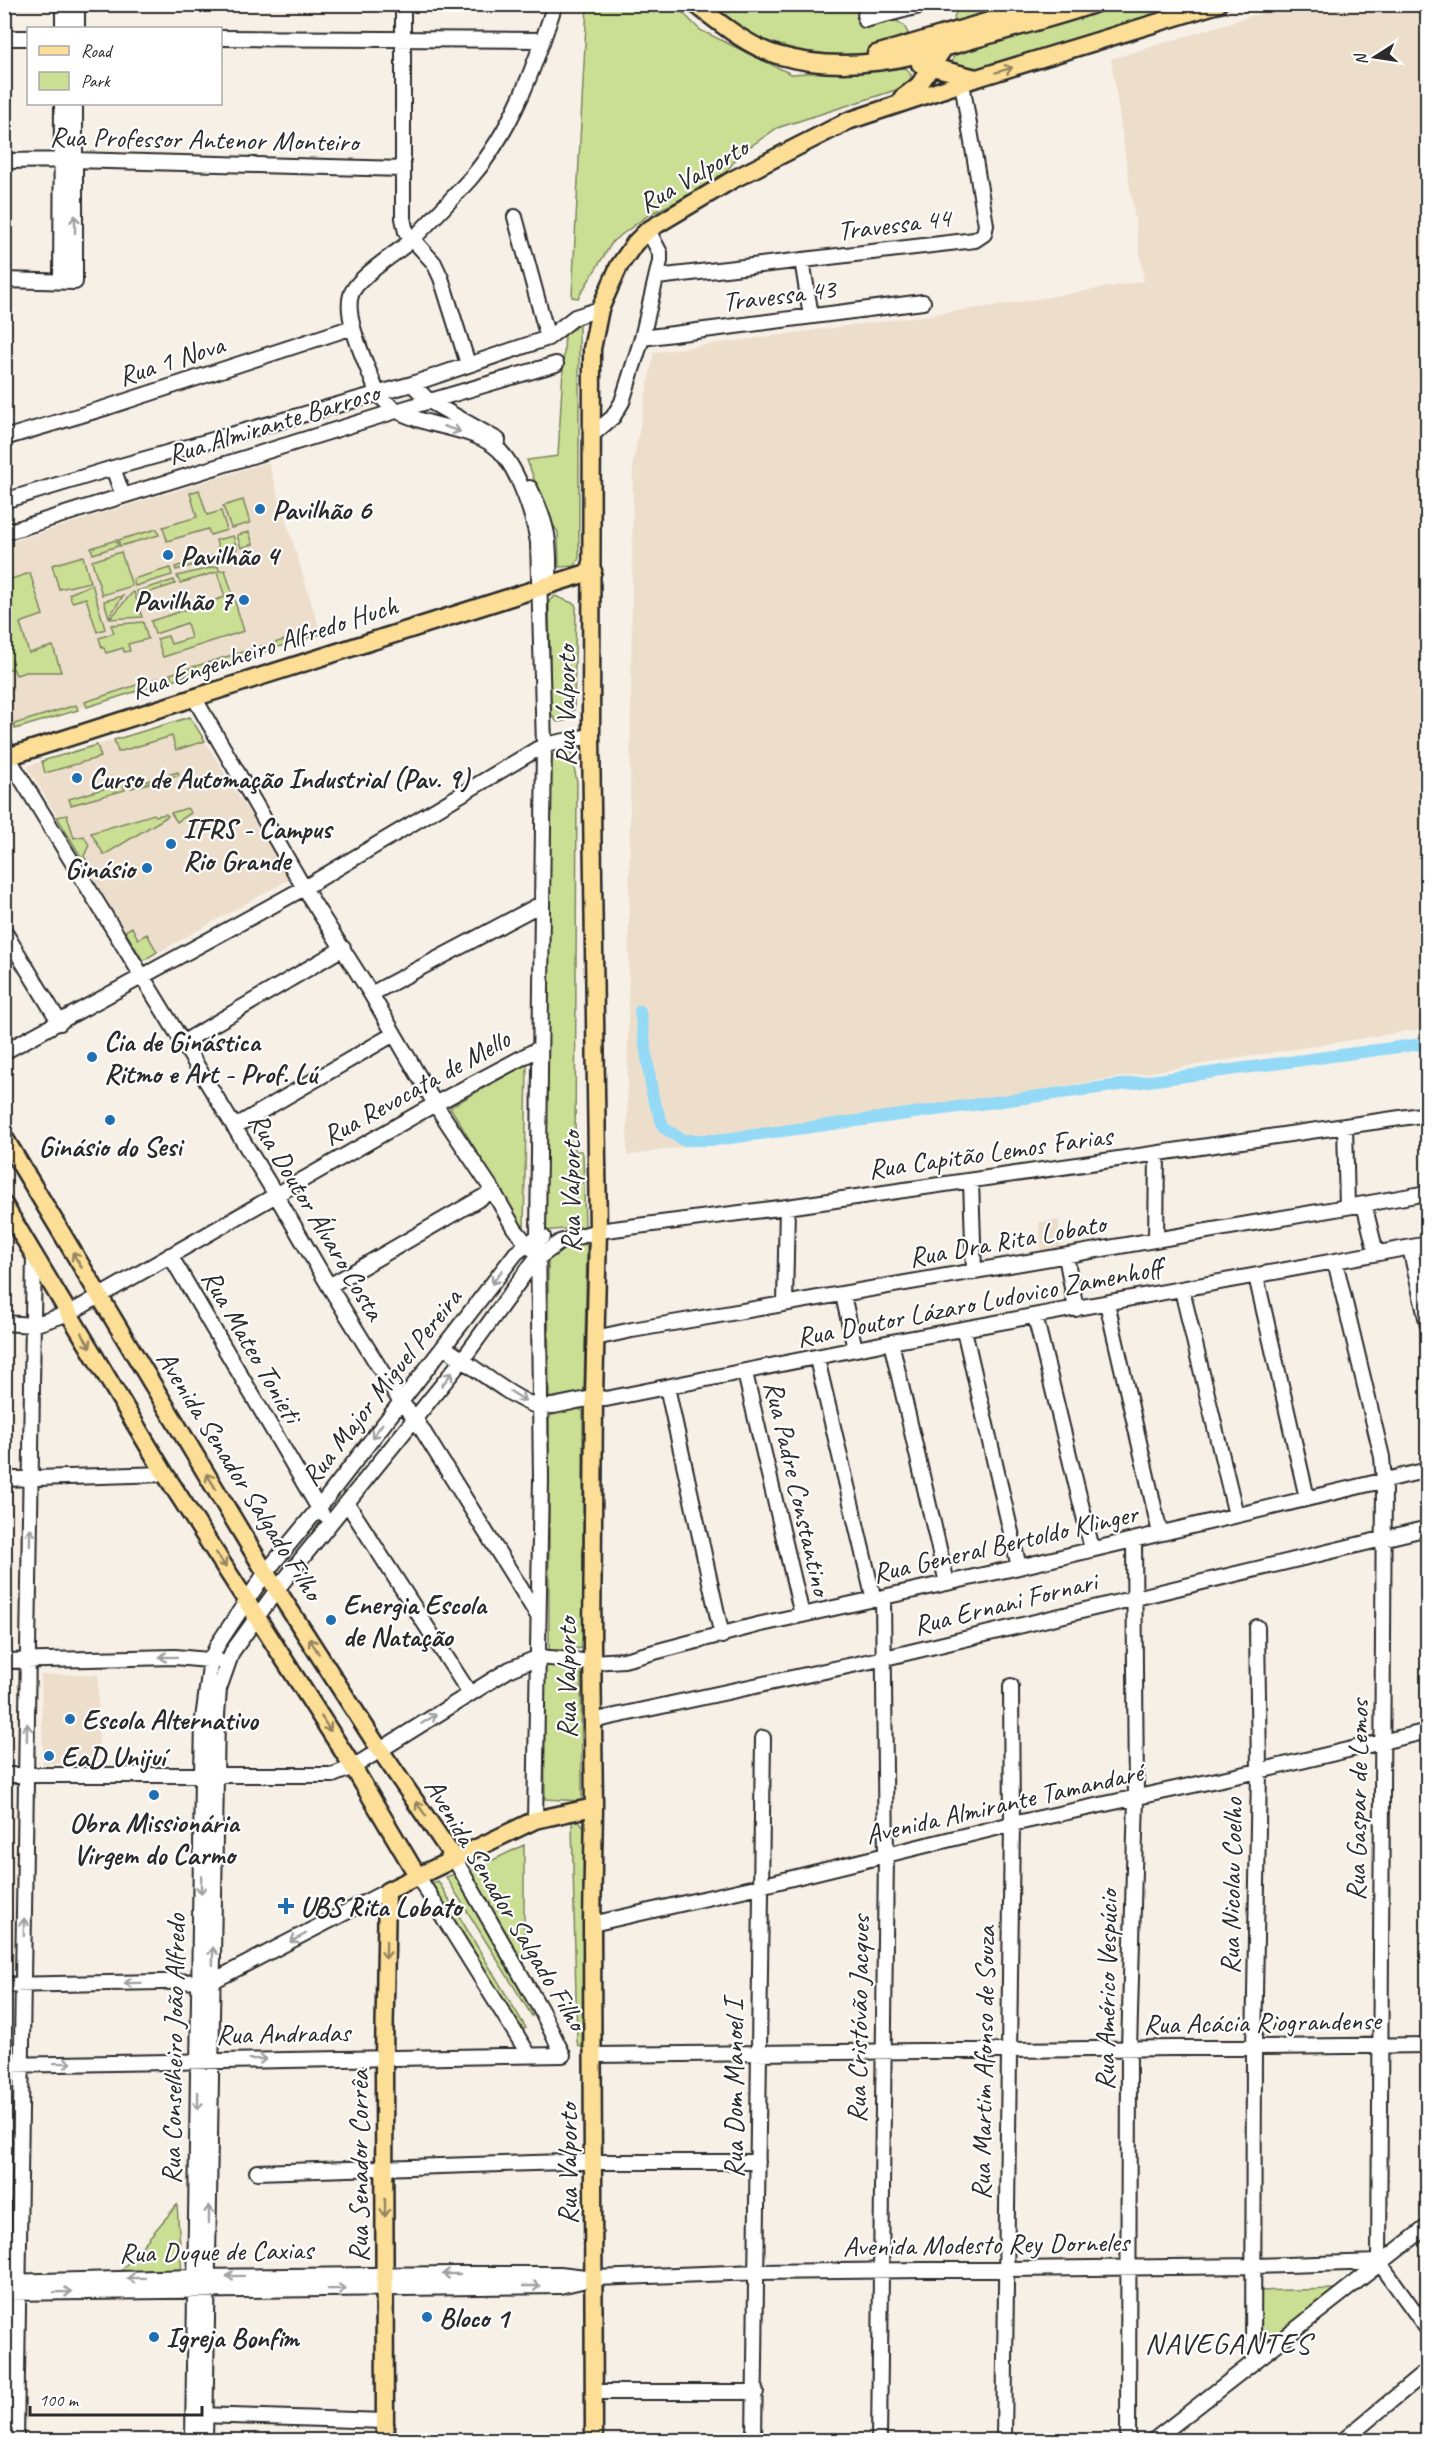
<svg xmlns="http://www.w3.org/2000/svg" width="1432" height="2445" font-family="Caveat,sans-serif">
<rect width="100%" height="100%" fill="#f7f0e7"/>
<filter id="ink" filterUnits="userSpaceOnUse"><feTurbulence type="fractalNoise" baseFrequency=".0167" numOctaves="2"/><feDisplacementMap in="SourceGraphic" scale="12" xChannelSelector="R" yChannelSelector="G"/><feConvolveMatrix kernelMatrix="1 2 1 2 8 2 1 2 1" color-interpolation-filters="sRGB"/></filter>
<g filter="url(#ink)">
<path fill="#eddecb" d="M1287,5h140v1023l-800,128 6,-693 21,-111 348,-47 142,-24 -33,-222z
M268,462l53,172 -311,96 -6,-17v-169z
M190,717l100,162 -147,82 -116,-195z
M1059,1220l2,30 -20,2 -2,-30z
M98,1674l1,88 -56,2 -2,-89z"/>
<path fill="#cbdf94" stroke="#7b8560" stroke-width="1.5" d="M587,5h88l25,25 91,44 115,-6 5,7 -1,6 -5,6 -128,41 -36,25 -16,20 -49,29 -26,12 -37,27 -35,57 -6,-1z
M712,5h146l-1,20 40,-4 7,5 4,7c-29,39 -122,19 -159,0 -14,-8 -26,-18 -37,-28z
M960,5h73l-76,23 -3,-11z
M1113,5h75l-219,66 -17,-7 2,-10z
M579,323v235l-4,8 -16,1 -1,-35 -9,-13 -22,-59 31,-4 7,-122z
M199,490l8,25 14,-4 6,19 -17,5 -2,-6 -41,12 -4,-14 34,-10 -7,-24z
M243,500l7,23 -19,5 -8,-22z
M157,529l2,6 -39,11 -2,-6z
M249,532l4,12 -12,4 -4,-13z
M233,536l4,13 -17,5 -4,-14z
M116,540l2,6 -25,8 -2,-6z
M121,552l11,34 -30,9 -10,-34z
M214,555l1,4 -39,11 -1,-3z
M83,556l7,26 -31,7 -7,-24z
M218,566l1,5 6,-1 19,61 -81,26 -6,-18 11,-3 3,8 20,-6 -4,-15 -32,11 -4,-13 74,-24 -8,-25 -37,11 -3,-7z
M170,568l2,7 -37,11 -2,-7z
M30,573l13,42 -23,8 9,30 24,-7 8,26h-35l-10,3 -3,-7 -8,3v-90z
M174,580l1,4 -37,12 -1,-5z
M92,584l13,45 -8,3 -11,-34 -14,4 -3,-8z
M134,592l8,25 -32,2 21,-25z
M123,596l-14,21 -5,-16z
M555,596l20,8 1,3 -2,103 -7,3 -2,8 -8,1 -6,-8 -2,-113z
M143,622l5,17 -20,5 2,7 -6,1 -1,-4 -17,5 -2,-5h-2l-3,-10 15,-5 -3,-8z
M320,629l1,5 -46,14 -1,-5z
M265,645l2,6 -95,29 -2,-6z
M158,678l1,6 -72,23 -2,-5z
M76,705l2,5 -63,19 -1,-5z
M190,717l15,24 -29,9 -4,-14 -54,16 -4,-12z
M97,745l4,12 -56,16 -3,-12z
M571,753l6,29 -2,369h6l2,3 2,73 -42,4 5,-475z
M178,772l1,3 -48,13 -1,-2z
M122,779l3,11 -54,15 -2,-6 51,-15v-4z
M187,808l4,5 -14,9 -6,-9z
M154,814l2,2 10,-2 2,2 -64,39 -13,-22z
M67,815l7,23 10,-2 5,9 -5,11 10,18 -2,1 -35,-58z
M132,927l6,12 9,-5 10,18 -14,9 -18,-30z
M527,1064l-3,166 -74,-123z
M578,1243l9,2 -3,144 -3,4 -32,5 -1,-139 3,-6z
M579,1409l4,2v237l-34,3v-231l2,-5z
M551,1665l30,4 1,132 -37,-2 -1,-128 2,-5z
M572,1820l7,1 5,6 -2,221 -4,-3 -1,-4z
M524,1845v122l-54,-96z
M455,1874l78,137 -1,5 -86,-139z
M438,1881l88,147 -4,2 -90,-147z
M177,2205l5,69 -62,-2z
M1336,2289l-81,64 1,-62z"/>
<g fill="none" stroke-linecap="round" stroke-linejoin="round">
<path stroke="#94daf6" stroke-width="12" d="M640,1011l13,87 11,30 19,12h33l712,-97"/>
<defs>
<path id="minor" d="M403,4v214l3,14 28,31 7,15 27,86
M866,4l-1,16 62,-16
M63,28v-24
M77,28v-24
M4,38h24
M220,38l323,2
M4,161l70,-1 329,9
M515,217l33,121
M802,260l9,56
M657,277l318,-37 9,-6 2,-9 -24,-142
M4,280l71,2v-178
M61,281l1,-177
M642,338l281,-36
M412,384l17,17 69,39
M592,435l21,-18 9,-15 20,-64 18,-77v-8l-12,-23
M4,438l104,-31 245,-80
M113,468l10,28
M530,488c19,39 20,53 19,96
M4,501l109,-33 299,-84 136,-46 27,-21 25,-8
M4,533l392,-122 160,-47
M195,699l109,189 67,106 64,110 58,87 21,37 16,20
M4,743l4,14 268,438 53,91 71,115 16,19 122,196
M4,931l56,92
M371,994l170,-90
M182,1043l161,-95
M4,1052l300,-164 240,-143 47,-9
M1345,1126l2,81
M234,1127l160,-93
M971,1181l3,91
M1364,1204l12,49
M1156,1240l1,-86
M1410,1248l18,78
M170,1255l152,259
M1066,1256l10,53
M1335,1261l47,196 2,24 -5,781 49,68
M1256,1276l51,222
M329,1286l164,-95
M1182,1290l54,225
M843,1295l12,54
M785,1303l2,-96
M1107,1303l53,230
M1035,1316l57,233
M4,1323l29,2 37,-12 365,-209 105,-56
M964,1330l55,237
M595,1338l37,-8 796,-137
M891,1342l56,241
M444,1347c22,14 72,55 94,59 17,4 45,-11 68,-7l285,-57 537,-98
M817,1359l57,241
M745,1373l57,242
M667,1387l55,249
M4,1479l161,-5
M347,1503l123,191
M4,1661l171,-4 44,4
M592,1721l293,-63 543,-130
M4,1775h329l20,-8 157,-98 29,-12 54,5 31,-2 133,-35 262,-58 409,-97
M535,1820l6,-341 -3,-243 6,-491 -6,-203c-5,-27 -19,-71 -38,-91 -33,-33 -109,-18 -127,-69 -8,-21 -29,-65 -22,-87 5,-18 47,-42 63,-57 19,-19 38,-39 56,-59 43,-49 65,-114 85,-175
M417,1875l112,180
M592,1924l168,-38 252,-62 247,-53 169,-40
M4,1985l209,-4 174,-90
M594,2055l834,-10
M4,2065l559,-10 -21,-43 -88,-154
M257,2172l308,-10h193
M4,2282l191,-5 257,-3h108l34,4 164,-6 496,-6 125,-4
M4,2293l556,-7 26,-6
M1253,2362l1,-313 5,-278 -2,-144
M593,2392h163
M199,2415l186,6
M16,2440l18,-1186
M193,2440l9,-664 1,-57 8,-60 7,-15 48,-72 52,-63 198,-256 22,-17 5,1
M205,2440l12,-725 2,-26 13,-37 46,-64 185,-229 71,-98 26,-19 38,-11 189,-24 641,-93
M754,2440l9,-702
M879,2440l7,-584 -3,-258
M1004,2440l8,-616 -1,-138
M1128,2440l1,-391 7,-251 -2,-258
M1154,2440l274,-214
M1344,2440l84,-70"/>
<path id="major" d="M695,4c25,19 52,42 82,51 77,22 142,0 216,-21 33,-10 68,-18 101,-30
M876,54l172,-50
M920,64l56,14
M902,98l17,-13 25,-37
M4,758l589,-187
M4,1137l257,428 119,185 74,108
M4,1205l161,269 188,293 64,108
M385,2440l-1,-384 3,-165 148,-71 59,-13
M594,2440l-2,-516 2,-117 -2,-162 2,-248 4,-166 -7,-495 1,-387 8,-40 19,-43 16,-23 13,-13 84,-50 116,-59 129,-43 241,-74"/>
</defs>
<use href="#minor" stroke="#2b2b2b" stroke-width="18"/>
<use href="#major" stroke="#2b2b2b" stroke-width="21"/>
<use href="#minor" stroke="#fff" stroke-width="14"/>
<use href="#major" stroke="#fcde96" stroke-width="16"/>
</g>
<defs><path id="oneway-shaft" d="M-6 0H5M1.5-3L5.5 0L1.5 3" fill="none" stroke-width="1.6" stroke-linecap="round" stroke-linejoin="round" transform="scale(1.5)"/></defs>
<g stroke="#948460">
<use href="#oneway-shaft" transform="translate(1004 70) rotate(-17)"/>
<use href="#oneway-shaft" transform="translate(77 1260) rotate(-121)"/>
<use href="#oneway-shaft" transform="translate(86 1340) rotate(59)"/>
<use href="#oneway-shaft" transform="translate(211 1481) rotate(-121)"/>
<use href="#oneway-shaft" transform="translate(221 1560) rotate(57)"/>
<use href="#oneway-shaft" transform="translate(314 1646) rotate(-122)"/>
<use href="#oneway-shaft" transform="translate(326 1724) rotate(57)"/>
<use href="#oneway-shaft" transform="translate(421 1809) rotate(-125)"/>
<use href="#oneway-shaft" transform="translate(386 1950) rotate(91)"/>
<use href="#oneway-shaft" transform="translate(385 2208) rotate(90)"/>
</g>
<g stroke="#a0a0a0">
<use href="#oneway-shaft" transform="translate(75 224) rotate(-90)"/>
<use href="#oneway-shaft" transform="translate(452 429) rotate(18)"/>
<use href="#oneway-shaft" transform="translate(497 1277) rotate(127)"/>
<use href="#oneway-shaft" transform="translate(447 1379) rotate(-52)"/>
<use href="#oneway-shaft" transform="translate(518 1396) rotate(32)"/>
<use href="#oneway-shaft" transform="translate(377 1431) rotate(127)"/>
<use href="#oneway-shaft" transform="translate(30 1537) rotate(-89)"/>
<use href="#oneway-shaft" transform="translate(168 1657) rotate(179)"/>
<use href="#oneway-shaft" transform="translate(429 1719) rotate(-32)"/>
<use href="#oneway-shaft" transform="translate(27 1732) rotate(-89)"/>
<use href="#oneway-shaft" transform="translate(201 1885) rotate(91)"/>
<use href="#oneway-shaft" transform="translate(24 1927) rotate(-89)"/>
<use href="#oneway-shaft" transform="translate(298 1938) rotate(152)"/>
<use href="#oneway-shaft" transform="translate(213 1956) rotate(-89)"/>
<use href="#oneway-shaft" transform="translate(133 1983) rotate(179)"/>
<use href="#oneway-shaft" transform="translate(258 2059) rotate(-1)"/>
<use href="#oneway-shaft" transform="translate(63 2063) rotate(-1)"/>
<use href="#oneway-shaft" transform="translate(198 2101) rotate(91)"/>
<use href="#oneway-shaft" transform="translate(209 2214) rotate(-89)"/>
<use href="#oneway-shaft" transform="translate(451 2274) rotate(180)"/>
<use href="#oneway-shaft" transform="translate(235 2276) rotate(179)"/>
<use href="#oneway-shaft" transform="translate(136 2278) rotate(179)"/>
<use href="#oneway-shaft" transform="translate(532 2286)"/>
<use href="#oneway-shaft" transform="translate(337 2289) rotate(-1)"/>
<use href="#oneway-shaft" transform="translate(63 2292) rotate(-1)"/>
</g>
</g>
<g fill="#1f6fb2" stroke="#fff" stroke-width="2">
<circle cx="260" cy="509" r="6"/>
<circle cx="168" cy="555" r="6"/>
<circle cx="244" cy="600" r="6"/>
<circle cx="77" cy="778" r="6"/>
<circle cx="171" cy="844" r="6"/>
<circle cx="147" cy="868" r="6"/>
<circle cx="92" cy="1057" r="6"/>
<circle cx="110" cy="1120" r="6"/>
<circle cx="331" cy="1620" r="6"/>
<circle cx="70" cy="1719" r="6"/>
<circle cx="49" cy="1756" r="6"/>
<circle cx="154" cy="1795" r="6"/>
<path d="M283 1897h6v6h6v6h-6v6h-6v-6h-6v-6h6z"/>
<circle cx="427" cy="2317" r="6"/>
<circle cx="154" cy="2337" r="6"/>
</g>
<g text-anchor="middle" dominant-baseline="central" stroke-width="4.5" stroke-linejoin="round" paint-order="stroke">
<g font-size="28" fill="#2b2b2b" stroke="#fff">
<text transform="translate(204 139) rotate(1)">Rua Professor Antenor Monteiro</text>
<text transform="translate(693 175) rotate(-30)">Rua Valporto</text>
<text transform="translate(894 224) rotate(-7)">Travessa 44</text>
<text transform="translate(779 295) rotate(-7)">Travessa 43</text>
<text transform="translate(171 360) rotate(-18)">Rua 1 Nova</text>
<text transform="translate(273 423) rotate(-17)">Rua Almirante Barroso</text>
<text transform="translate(264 647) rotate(-18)">Rua Engenheiro Alfredo Huch</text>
<text transform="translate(565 706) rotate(-90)">Rua Valporto</text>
<text transform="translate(416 1087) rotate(-29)">Rua Revocata de Mello</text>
<text transform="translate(990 1152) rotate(-8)">Rua Capitão Lemos Farias</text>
<text transform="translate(570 1192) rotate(-90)">Rua Valporto</text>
<text transform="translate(317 1216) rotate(59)">Rua Doutor Álvaro Costa</text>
<text transform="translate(1007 1240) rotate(-10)">Rua Dra Rita Lobato</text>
<text transform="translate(979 1302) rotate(-11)">Rua Doutor Lázaro Ludovico Zamenhoff</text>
<text transform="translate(252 1346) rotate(60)">Rua Mateo Tonieti</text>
<text transform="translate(381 1387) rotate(-52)">Rua Major Miguel Pereira</text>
<text transform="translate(240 1475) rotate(58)">Avenida Senador Salgado Filho</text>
<text transform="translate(798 1488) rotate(77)">Rua Padre Constantino</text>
<text transform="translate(1005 1543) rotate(-13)">Rua General Bertoldo Klinger</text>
<text transform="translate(1005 1603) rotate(-14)">Rua Ernani Fornari</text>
<text transform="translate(566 1678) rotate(-90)">Rua Valporto</text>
<text transform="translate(1357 1800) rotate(-89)">Rua Gaspar de Lemos</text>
<text transform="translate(1004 1803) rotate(-13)">Avenida Almirante Tamandaré</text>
<text transform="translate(1231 1886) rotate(-89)">Rua Nicolau Coelho</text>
<text transform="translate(506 1904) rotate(59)">Avenida Senador Salgado Filho</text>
<text transform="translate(1106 1990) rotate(-89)">Rua Américo Vespúcio</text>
<text transform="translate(858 2019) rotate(-89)">Rua Cristóvão Jacques</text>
<text transform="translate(1262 2022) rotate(-1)">Rua Acácia Riograndense</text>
<text transform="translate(283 2033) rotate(-1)">Rua Andradas</text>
<text transform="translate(173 2049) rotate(-89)">Rua Conselheiro João Alfredo</text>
<text transform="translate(983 2063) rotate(-89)">Rua Martim Afonso de Souza</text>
<text transform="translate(733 2089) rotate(-90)">Rua Dom Manoel I</text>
<text transform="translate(567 2164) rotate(-90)">Rua Valporto</text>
<text transform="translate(358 2166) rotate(-90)">Rua Senador Corrêa</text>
<text transform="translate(986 2244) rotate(-1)">Avenida Modesto Rey Dorneles</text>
<text transform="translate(216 2251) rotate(-1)">Rua Duque de Caxias</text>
</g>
<g font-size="28" font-weight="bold" fill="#2b2b2b" stroke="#fff" text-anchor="start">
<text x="272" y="509">Pavilhão 6</text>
<text x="180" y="555">Pavilhão 4</text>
<text x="232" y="600" text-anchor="end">Pavilhão 7</text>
<text x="89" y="778">Curso de Automação Industrial (Pav. 9)</text>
<text x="183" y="828">IFRS - Campus<tspan x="183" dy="32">Rio Grande</tspan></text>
<text x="135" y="868" text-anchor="end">Ginásio</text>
<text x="104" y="1041">Cia de Ginástica<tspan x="104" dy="32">Ritmo e Art - Prof. Lú</tspan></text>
<text x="110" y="1146" text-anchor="middle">Ginásio do Sesi</text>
<text x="343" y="1604">Energia Escola<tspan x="343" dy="32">de Natação</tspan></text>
<text x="82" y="1719">Escola Alternativo</text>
<text x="61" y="1756">EaD Unijuí</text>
<text x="154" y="1822" text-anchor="middle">Obra Missionária<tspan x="154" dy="32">Virgem do Carmo</tspan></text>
<text x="300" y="1906">UBS Rita Lobato</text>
<text x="439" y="2317">Bloco 1</text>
<text x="166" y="2337">Igreja Bonfim</text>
</g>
<g font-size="30" letter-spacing="1.5" fill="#2b2b2b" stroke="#fff">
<text x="1228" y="2343">NAVEGANTES</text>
</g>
</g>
<rect width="1432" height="2445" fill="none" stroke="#fff" stroke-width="24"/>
<rect x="12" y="12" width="1408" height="2421" fill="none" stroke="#2b2b2b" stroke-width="2" filter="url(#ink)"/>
<rect x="27" y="27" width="195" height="78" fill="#ffffff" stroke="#aaaaaa" stroke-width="1.5"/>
<rect x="39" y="46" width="30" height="9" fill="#fcde96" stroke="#aaaaaa" stroke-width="1.5"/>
<text x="81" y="57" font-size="18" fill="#2b2b2b">Road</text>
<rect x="39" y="72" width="30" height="18" fill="#cbdf94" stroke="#aaaaaa" stroke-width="1.5"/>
<text x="81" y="87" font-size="18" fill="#2b2b2b">Park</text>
<g transform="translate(1375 57) rotate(258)" stroke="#ffffff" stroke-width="4.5" paint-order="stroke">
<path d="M0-4.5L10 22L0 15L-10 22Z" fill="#2b2b2b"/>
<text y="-9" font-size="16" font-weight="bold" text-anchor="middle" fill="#2b2b2b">N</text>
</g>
<path d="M30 2406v9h172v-9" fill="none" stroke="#2b2b2b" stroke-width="3"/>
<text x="39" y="2406" font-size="18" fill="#2b2b2b" stroke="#ffffff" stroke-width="4.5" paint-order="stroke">100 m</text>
</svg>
